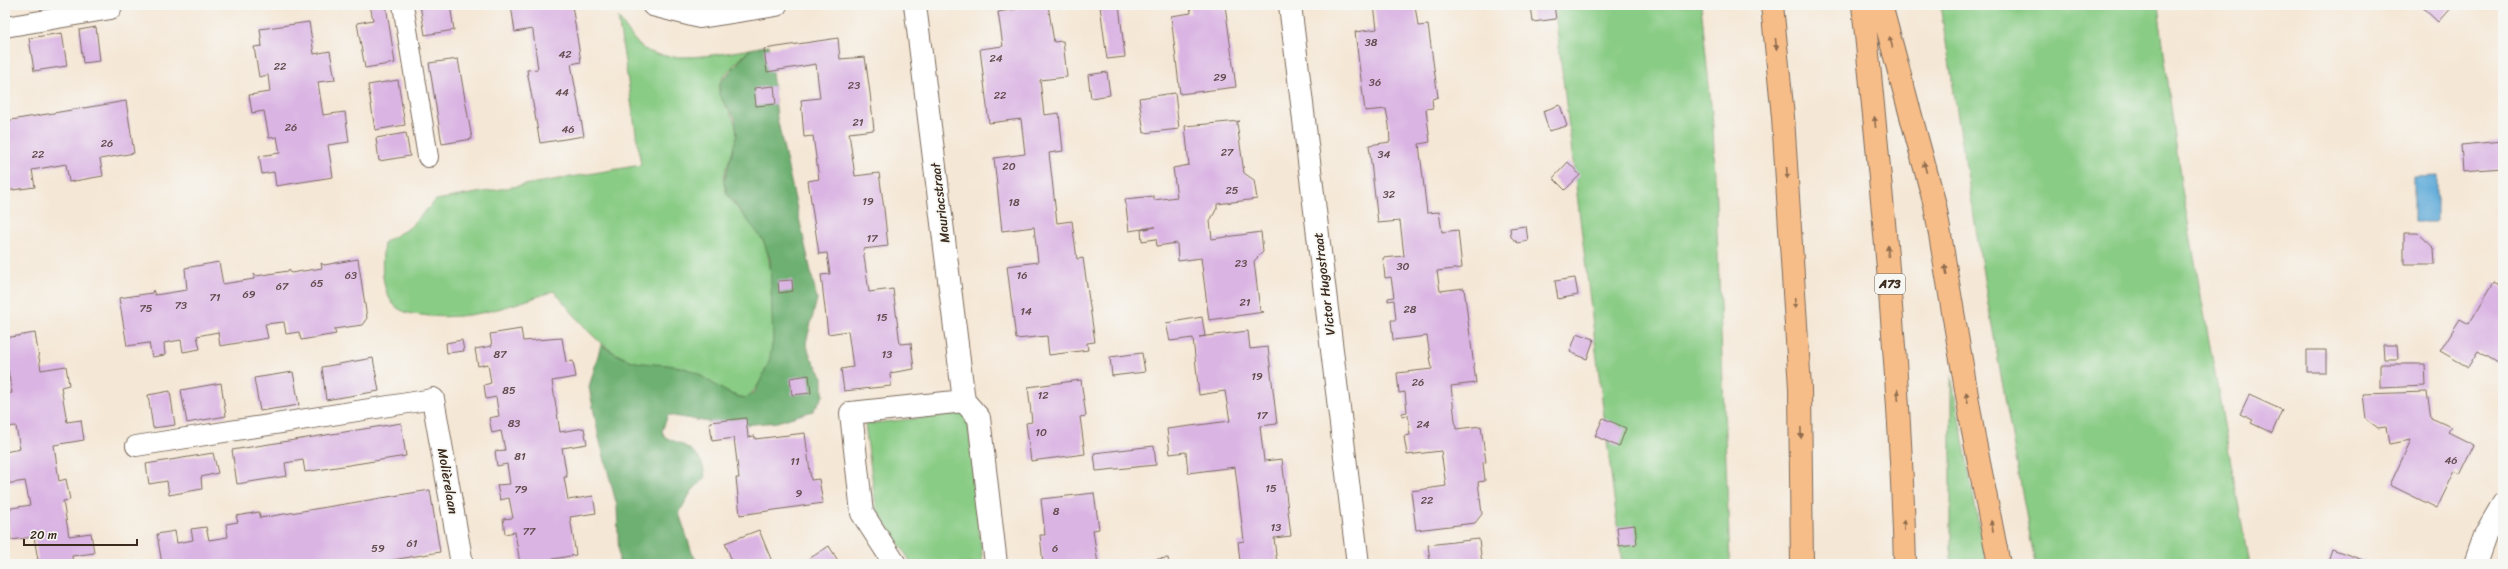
<svg xmlns="http://www.w3.org/2000/svg" width="2508" height="569" font-family="Sriracha,sans-serif">
<rect width="100%" height="100%" fill="#f6f6f2"/>
<filter id="ink" filterUnits="userSpaceOnUse"><feTurbulence type="fractalNoise" baseFrequency=".025" numOctaves="2"/><feDisplacementMap in="SourceGraphic" scale="8" xChannelSelector="R" yChannelSelector="G"/><feConvolveMatrix kernelMatrix="1 2 1 2 8 2 1 2 1" color-interpolation-filters="sRGB"/></filter>
<filter id="wash" filterUnits="userSpaceOnUse"><feTurbulence type="fractalNoise" baseFrequency=".012" numOctaves="4" result="noise"/><feDisplacementMap in="SourceGraphic" scale="16" xChannelSelector="R" yChannelSelector="G"/><feGaussianBlur stdDeviation="0.9" result="paint"/><feColorMatrix in="noise" values="0 0 0 0 0 0 0 0 0 0 0 0 0 0 0 0 0 1.4 0 .05"/><feComposite in="paint" operator="in"/></filter>
<g filter="url(#wash)">
<rect width="100%" height="100%" fill="#f5e7d5"/>
<path fill="#89cc85" stroke="#627b52" d="M1554,5h147l12,120 17,439h-108z
M1940,5h218l23,179 68,380h-214l-48,-266z
M618,17c7,9 13,20 21,28 22,21 83,9 111,4 -8,9 -26,24 -30,34 -7,15 19,32 17,53 -1,15 -14,31 -13,47 1,18 30,41 39,57 11,20 14,102 6,123 -5,13 -12,27 -23,35 -21,-2 -35,-18 -54,-27 -17,-8 -33,-5 -51,-8 -39,-7 -62,-44 -87,-72 -44,15 -86,31 -133,24 -11,-1 -23,-3 -30,-14 -11,-18 -9,-39 -7,-59l25,-14 27,-28 205,-35z
M1951,375l35,189h-35z
M967,413l16,151h-71l-36,-56 -11,-84z"/>
<path fill="#6eb072" stroke="#546d48" d="M769,45l8,73 40,181 -11,44 5,15 12,19v19l-10,15 -36,11 -45,4 -64,-11 -6,16 3,6c21,9 38,15 40,40l-14,15 -12,21 13,40 7,11h-85l5,-1 -2,-57 -18,-68 -10,-51 12,-42c13,8 27,17 42,18 17,2 32,1 49,8 19,9 33,25 54,27l9,-6 14,-30 4,-22 -3,-81 -7,-19 -35,-45 -4,-13 13,-47 -2,-17 -16,-23 1,-12 30,-34z"/>
<path fill="#61abd9" stroke="#4e6a7c" d="M2437,175v47h-23v-46z"/>
<g id="blocks">
<path fill="#dab4e3" d="M370,5h16l9,58 -30,5 -8,-45 16,-3z
M420,5h30l4,25 -29,5z
M511,5h61l9,57 -10,2 13,72 -44,7 -13,-73 11,-1 -5,-38 -1,-2 -17,3z
M1039,5h9l6,37 9,-1 4,36 -27,3 4,35 15,-2 4,38 -14,2 8,70 15,-2 5,38 6,-1 12,84 -8,1 1,7 -39,5 -2,-19 -31,3 -9,-73 31,-4 -4,-35 -32,4 -8,-73 31,-4 -4,-35 -32,4 -9,-74 23,-3 -5,-34z
M1105,5h14l6,52 -18,2 -7,-53z
M1190,5h35l11,82 -56,7 -9,-78 20,-3z
M1374,5h41l3,21 10,-1 10,72 -6,2 1,9 -7,1 4,33 -11,2 8,69 12,-1 3,20 16,-2 4,38 -25,3 3,20 24,-3 12,95 -25,3 5,43 25,-3 5,36 -3,1 2,18 -7,1 4,32 -7,9 -59,7 -5,-39 35,-5 -5,-35 -34,4 -3,-19 6,-1 -2,-20 -6,1v-3l5,-1 -2,-20 -6,1 -2,-20 35,-4 -5,-33 -34,4 -2,-20h5l-2,-20 -6,1v-3l6,-1 -3,-20 -6,1 -2,-20 21,-2 -2,-18 -2,-17 -22,2 -9,-78 21,-3 -1,-17 -3,-16 -21,2 -10,-79 22,-3z
M1531,5h23l2,14 -23,3z
M2420,5h33l-15,17z
M309,22l5,32 16,-3 5,29 -17,2 5,33 22,-3 4,30 -21,3 5,32 -57,9 -2,-14 -12,2 -3,-18 21,-3 -3,-16 -8,1 -5,-27 -12,2 -3,-18 21,-3 -2,-17 -9,2 -5,-30 8,-1 -2,-17z
M96,27l4,34 -17,2 -4,-33z
M62,33l5,33 -33,5 -5,-33z
M838,38l2,21 25,-2 5,36 4,37 -25,3 6,43 24,-3 5,36 4,37 -25,3 6,43 24,-3 7,55 11,-1 3,26 -24,4 1,13 -47,5 -3,-22 12,-2 -5,-36 -20,3 -7,-59 9,-1 -3,-21 -8,1 -11,-73 11,-2 -6,-43 -9,1 -3,-37 19,-2 -4,-34 -49,8 -3,-23z
M458,59l14,80 -30,5 -13,-81z
M1107,72l3,23 -19,3 -3,-23z
M398,80l7,45 -30,5 -7,-45z
M774,86l2,18 -20,2 -2,-18z
M1175,93l4,36 -35,4 -5,-35z
M126,101l8,52 -34,6 3,17 -34,6 -3,-18 -34,6 3,17 -30,4v-70z
M1560,105l7,21 -18,5 -6,-20z
M1240,121l-3,2 7,50 10,7 3,19 -40,5v4l-7,13 2,18 49,-7 2,20 -9,9 6,50 4,1 -55,8 -8,-62 -23,3 -1,-18 -20,3 -1,-7 -14,2 -1,-11 14,-3 -26,4 -4,-32 29,-3v4l23,-3 -4,-29 16,-3 -4,-39z
M406,133l4,23 -31,5 -3,-23z
M2503,141v27l-40,3 -2,-26z
M1568,162l12,13 -15,15 -12,-12z
M1526,226l2,15 -10,2 -7,-6 -1,-9z
M2404,233h14l16,15 1,16h-31z
M358,259l9,59 -5,7 -28,4 2,5 -35,6 -2,-8 -13,2 -2,-12 -19,2 3,14 -48,8 -2,-14 -21,4 3,13 -17,3 -2,-12 -17,3 1,12 -13,2 -3,-14 -22,3 -8,-48 33,-5 1,-3 2,5 32,-5 -2,-22 34,-6 4,22 31,-5v-5l2,2 32,-5 1,-2 2,4 31,-5 -1,-5 3,2z
M1575,278l3,17 -20,4 -3,-18z
M792,280l1,11 -14,2 -1,-12z
M2494,282l9,5v79l-25,-15 -10,16 -28,-16 20,-32 9,5z
M1202,317l3,19 -6,1 49,-6 2,18 18,-2 9,77 -17,2 4,35 18,-2 9,77 -17,2 3,26h-47l10,-2 -2,-20 6,-1 -9,-74 -47,6 -2,-21 -16,2 -3,-25 63,-8 -5,-30 -26,4 -6,-57 -23,3 -4,-18z
M521,329l2,12 39,-3 4,24 7,-1 3,16 -24,4 8,51 24,-4 3,16 -25,4 5,29h-3l4,23 25,-4 3,17 -26,4 6,38 -52,9h-4l-5,-32 -10,2 -2,-15 10,-1 -4,-20 -9,2 -3,-15 13,-1 -3,-20 -10,2 -2,-15 10,-1 -4,-19 -9,2 -3,-15 10,-2 -3,-19 -10,2 -2,-14 7,-2 -3,-19 -10,2 -3,-17 17,-3 -2,-12z
M35,333l6,37 25,-4 3,19 -8,2 6,35 14,-2 3,20 -30,5 5,36 7,-2 4,21 -7,1 6,35 22,-3 3,20 -22,3 1,8h-52l17,-4 -4,-23 -23,3 -5,-31 24,-4 -5,-24 -20,3v-32l15,-3 -4,-23 -11,1v-33l7,-1 -4,-23h-3v-32z
M1577,333l17,6 -7,20 -17,-7z
M462,340l2,11 -17,2 -1,-10z
M2383,345h14l1,14h-14z
M2307,350h19v22h-19z
M1142,353l3,19 -33,4 -2,-19z
M373,358l6,33 -53,9 -4,-33z
M2380,364h45l1,22 -46,2z
M293,372l6,33 -39,6 -6,-33z
M809,375l2,18 -19,2 -2,-17z
M1081,380l5,36 -6,1 5,37 -54,7 -5,-38 6,-1 -4,-35z
M221,383l5,33 -39,7 -6,-33z
M170,391l5,34 -22,3 -5,-33z
M2427,392l4,26 20,9 -3,5 26,13 -14,29 -5,-3 -18,37 -47,-23 21,-45 -22,4 -3,-17 -8,1 -12,-9 -3,-25z
M2249,395l33,15 -10,23 -21,-10 2,-3 -13,-6z
M746,418l2,19 7,-1v3l50,-6 6,47 8,-1 4,24 -83,12 -4,-37h3l-5,-40 -22,3 -2,-19z
M1603,418l23,10 -7,19 -24,-11z
M401,423l5,33 -101,16 -2,-12 -18,3 2,13 -50,8 -5,-34z
M1154,446l2,19 -60,6 -2,-18z
M213,453l5,20 -17,4 1,12 -33,6 -2,-14 -18,3 -3,-20z
M430,490l10,62 -71,12h-207l-5,-30 18,-3 2,12 16,-3 -2,-11 15,-2 3,13 19,-3 -2,-13 12,-2 -2,-6 23,-4 1,6z
M1094,493l5,36 -6,1 5,34h-55l-3,-29h5l-4,-36z
M1635,525l2,19 -18,2 -2,-19z
M759,530l14,34h-40l-8,-21z
M1479,539l3,25h-67l15,-3 -2,-16z
M829,546l11,18h-39z
M2332,549l42,15h-47z
M1168,558l1,6h-21v-4z"/>
</g>
</g>
<g filter="url(#ink)">
<use href="#blocks" fill-opacity="0" stroke="#7c6c5e" stroke-width="1"/>
<g fill="none" stroke-linecap="round" stroke-linejoin="round">
<defs>
<path id="service" d="M403,5l25,152
M5,27l106,-18
M136,446l297,-47"/>
<path id="minor" d="M653,5l47,12 76,-12
M915,5l49,396 15,17 17,146
M1290,5l68,559
M433,399l29,165
M895,564l-33,-51 -11,-100 113,-12
M2475,564l11,-31 17,-29"/>
<path id="motorway" d="M1772,5l11,112 17,271 2,176
M1863,5c19,186 37,372 42,559
M1881,5l54,200 39,232 25,127"/>
</defs>
<use href="#service" stroke="#7c6c5e" stroke-width="22"/>
<use href="#minor" stroke="#7c6c5e" stroke-width="24"/>
<use href="#motorway" stroke="#7c6c5e" stroke-width="24"/>
<use href="#service" stroke="#fff" stroke-width="20"/>
<use href="#minor" stroke="#fff" stroke-width="22"/>
<use href="#motorway" stroke="#f7bd88" stroke-width="22"/>
</g>
<defs><path id="oneway-solid" d="M-6-.8H1V-3.2L6.5 0L1 3.2V.8H-6Z"/></defs>
<g fill="#906c4e">
<use href="#oneway-solid" transform="translate(1891 42) rotate(-105)"/>
<use href="#oneway-solid" transform="translate(1776 44) rotate(84)"/>
<use href="#oneway-solid" transform="translate(1875 122) rotate(-96)"/>
<use href="#oneway-solid" transform="translate(1925 167) rotate(-105)"/>
<use href="#oneway-solid" transform="translate(1787 173) rotate(86)"/>
<use href="#oneway-solid" transform="translate(1888 251) rotate(-94)"/>
<use href="#oneway-solid" transform="translate(1946 270) rotate(-99)"/>
<use href="#oneway-solid" transform="translate(1795 303) rotate(86)"/>
<use href="#oneway-solid" transform="translate(1898 395) rotate(-94)"/>
<use href="#oneway-solid" transform="translate(1967 398) rotate(-99)"/>
<use href="#oneway-solid" transform="translate(1801 433) rotate(89)"/>
<use href="#oneway-solid" transform="translate(1904 525) rotate(-91)"/>
<use href="#oneway-solid" transform="translate(1992 526) rotate(-101)"/>
</g>
</g>
<g text-anchor="middle" dominant-baseline="central" stroke-width="3.5" stroke-linejoin="round" paint-order="stroke">
<g font-size="11" fill="#634c4f">
<text x="1371" y="42">38</text>
<text x="565" y="54">42</text>
<text x="996" y="58">24</text>
<text x="280" y="66">22</text>
<text x="1220" y="77">29</text>
<text x="1375" y="82">36</text>
<text x="854" y="85">23</text>
<text x="562" y="92">44</text>
<text x="1000" y="95">22</text>
<text x="858" y="122">21</text>
<text x="291" y="127">26</text>
<text x="568" y="129">46</text>
<text x="107" y="143">26</text>
<text x="1227" y="152">27</text>
<text x="38" y="154">22</text>
<text x="1384" y="154">34</text>
<text x="1009" y="166">20</text>
<text x="1232" y="190">25</text>
<text x="1389" y="194">32</text>
<text x="868" y="201">19</text>
<text x="1014" y="202">18</text>
<text x="872" y="238">17</text>
<text x="1241" y="263">23</text>
<text x="1403" y="266">30</text>
<text x="351" y="275">63</text>
<text x="1022" y="275">16</text>
<text x="317" y="283">65</text>
<text x="282" y="286">67</text>
<text x="249" y="294">69</text>
<text x="215" y="297">71</text>
<text x="1245" y="302">21</text>
<text x="181" y="305">73</text>
<text x="146" y="308">75</text>
<text x="1410" y="309">28</text>
<text x="1026" y="311">14</text>
<text x="882" y="317">15</text>
<text x="500" y="354">87</text>
<text x="887" y="354">13</text>
<text x="1257" y="376">19</text>
<text x="1418" y="382">26</text>
<text x="509" y="390">85</text>
<text x="1043" y="395">12</text>
<text x="1262" y="415">17</text>
<text x="514" y="423">83</text>
<text x="1423" y="424">24</text>
<text x="1041" y="432">10</text>
<text x="520" y="456">81</text>
<text x="2451" y="460">46</text>
<text x="795" y="461">11</text>
<text x="1271" y="488">15</text>
<text x="521" y="489">79</text>
<text x="799" y="493">9</text>
<text x="1427" y="500">22</text>
<text x="1056" y="511">8</text>
<text x="1276" y="527">13</text>
<text x="529" y="531">77</text>
<text x="412" y="543">61</text>
<text x="378" y="548">59</text>
<text x="1055" y="548">6</text>
</g>
<rect fill="#f6f6f2" stroke="#73675e" stroke-width="1" x="1875" y="274" width="30" height="20" rx="3"/>
<g font-size="12" font-weight="bold" fill="#3b2a1e">
<text x="1890" y="284">A73</text>
</g>
<g font-size="13" fill="#3b2a1e" stroke="#f6f6f2">
<text transform="translate(940 203) rotate(-97)">Mauriacstraat</text>
<text transform="translate(1324 284) rotate(-97)">Victor Hugostraat</text>
<text transform="translate(448 481) rotate(80)">Molièrelaan</text>
</g>
</g>
<rect width="2508" height="569" fill="none" stroke="#f6f6f2" stroke-width="20"/>
<path d="M24 539v6h113v-6" fill="none" stroke="#3b2a1e" stroke-width="2"/>
<text x="30" y="539" font-size="12" fill="#3b2a1e" stroke="#f6f6f2" stroke-width="3" paint-order="stroke">20 m</text>
</svg>
